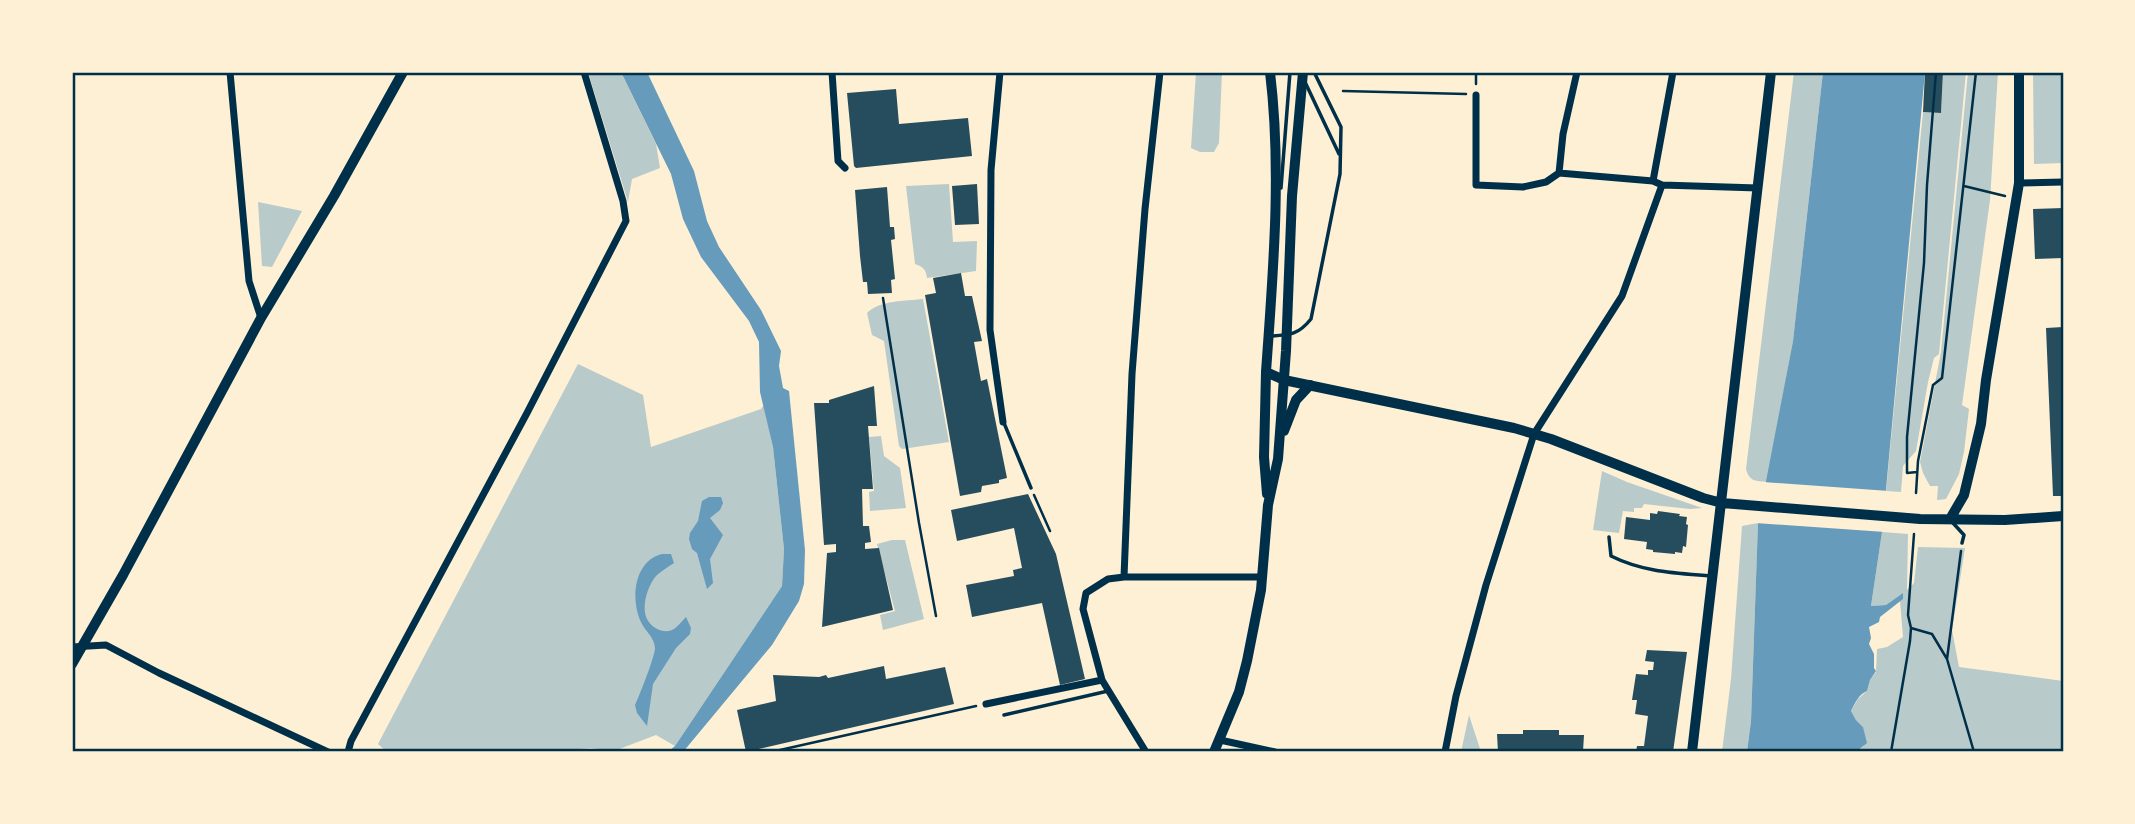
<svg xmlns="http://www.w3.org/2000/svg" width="2135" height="824" font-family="'Golos Text',sans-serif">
<rect width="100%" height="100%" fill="#fdf0d5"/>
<path fill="#b9caca" d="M588,72h33l35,72 4,24 -28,11 -4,23z
M1196,72h26l-3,71 -5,9h-14l-9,-4z
M1794,72h29l-30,269 -26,141c-12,-1 -18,-1 -21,-13z
M1943,72h23l-27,282 -5,4 -6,24 -12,69 -13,15 -2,26 -15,-1 37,-379 18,1z
M1968,72h30l-8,128 -28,205 7,4 -5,43 -5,22 -13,25 -9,1 1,-14h-8l-7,-13 -3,-11 21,-110z
M2033,72h30v91l-29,1z
M949,184l4,58 24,-1 -1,30 -49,7c-1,-8 -3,-11 -12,-14l-9,-78z
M258,202l44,9 -30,56 -10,-1z
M923,299l26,143 -47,7 -3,-3 -15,-105 -12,-6 -5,-22c13,-13 39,-12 56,-14z
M578,364l65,31 8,52 110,-38 3,-4 9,42 11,102 -2,37 -107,160 -19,-11 -42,16 -23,-3 -47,4h-157l-9,-8z
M881,436l3,20 16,12 6,40 -36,3 -1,-19 5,-1 -5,-54z
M1602,471l25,11 75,26 -12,1 -46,-5 -2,4h-8v4l-11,-1 -4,22 -26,-3z
M1758,523l-7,198 -4,31h-25l9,-73 11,-153z
M1882,532l26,2 -1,56 7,-7 4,-36 47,1 -13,82 7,37 104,14v71h-207l8,-6 -1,-19 -7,-7 -5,-9 7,-12 9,-8 3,-11 6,-8 1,-23 10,-2 16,-10 -3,-36 3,-2 -1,-5 -16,11 -15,1z
M892,540h13l19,79 -41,11 -3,-15 15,-4 -18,-67z
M1469,715l12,37h-20z"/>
<path fill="#669bbc" d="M621,72h26l47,99 13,50 12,26 42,63 20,41 -2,15 4,22 6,3 16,159 -1,34 -5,17 -27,44 -89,107h-15l7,-6 107,-160 2,-37 -11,-102 -13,-55 -1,-50 -10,-21 -48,-64 -18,-38 -12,-45z
M1823,72h102l-43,460 -11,74 15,-1 17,-12v6l-23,18 -1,5 -10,5 2,11 -2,6 5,10v14l2,3 -6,9 -3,11c-8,3 -12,12 -16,20l5,9 7,7 4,16 -11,9h-109l4,-31 7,-198 35,-182z
M709,497h12l2,6 -3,7 -10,8 13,17 -13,24 3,24 -6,6 -10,-36 -5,-4 -3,-10 1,-6 8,-12 4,-20z
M662,554h9l3,9c-6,4 -13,8 -18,13 -7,8 -13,25 -11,36 1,13 17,24 29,17 4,-3 8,-8 12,-12l5,11 -1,6 -14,14 -23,36 -6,42 -10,-13 -2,-8c4,-8 20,-49 20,-57 -1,-11 -8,-15 -13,-24 -12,-22 -9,-63 20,-70z"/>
<path fill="#fdf0d5" d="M1763,482l126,9 -4,41 -130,-9z"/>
<path fill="#264d5e" d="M1925,72h18l-2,41 -18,-1z
M896,89l3,35 69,-6 4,38 -116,12 -2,-2 -7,-73z
M977,184l2,40 -24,1 -3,-39z
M887,187l3,40h4l1,12 -4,1 4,39 -4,1 1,13 -24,1 -1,-12h-4l-3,-26 -5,-66z
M2063,208v50l-28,1 -2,-50z
M961,273l4,23h7l10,45 -8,1 7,39 6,-2 20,99 -8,2v3l-17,3 -1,6 -21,4 -35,-201 11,-2 -3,-15z
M2063,327v169h-10l-7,-168z
M874,386l3,40h-9l5,63h-11l1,37h6l2,16 -6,1v6l14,-1 14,62 -71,17 5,-74 9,-1v-8l-12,1 -10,-142h15v-3z
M1028,494l28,60 29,125 -25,6 -18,-82 -70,14 -6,-32 48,-9 -1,-6 9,-2 -8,-40 -57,13 -6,-31z
M1658,511l22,3 -1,2 8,1 -1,7 2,1 -2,22 -3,-1 -1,7 -7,-1v2l-22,-2v-2l-7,-1 1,-7 -23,-3 2,-22 24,3v-7l7,1z
M1647,650l40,2 -14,100h-37l1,-6h7l4,-30 -13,-2 2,-14h-5l4,-26 12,1v-5h5l1,-8 -9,-1z
M884,666l2,13 59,-12 9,37 -208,48 -9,-42 39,-9 -3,-26 46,2 7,-2 2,3z
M1523,730h36v5h25l-1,17h-85l-1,-18h26z"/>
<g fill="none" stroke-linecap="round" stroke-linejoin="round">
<path stroke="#003049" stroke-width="2.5" d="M1476,72v12
M1343,91l123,3
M1964,186l41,10
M883,298l36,225 17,93
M1917,472l-10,1v-36l17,-174 3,-78 9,-113
M1916,493l2,-32 15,-76 9,-7 34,-306
M1034,495l16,36
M1911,628l21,6 15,25 27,93
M1947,659l14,-108
M771,752l205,-46
M1891,752l19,-111 1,-13 -3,-13 6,-81"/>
<path stroke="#003049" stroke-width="3.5" d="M1305,82l34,72
M1281,188l9,-116
M1271,336c19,-1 27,-1 40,-17l29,-145 1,-47 -27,-55
M1004,423l27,65
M1953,523l11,12 -2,8
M1609,537l2,19c32,16 64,17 99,20
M1004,715l104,-24"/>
<path stroke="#003049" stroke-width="7" d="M230,72l19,209 12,37
M832,72l6,89 7,7
M1000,72l-9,98 -1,160 13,92
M1476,95v90l47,2 23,-5 13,-9 94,8 9,4 96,3
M1559,173l4,-39 14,-62
M1653,181l20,-109
M2019,183l44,-1
M1124,577l8,-203 13,-165 15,-137
M72,647l34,-2 53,28 169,79
M986,704l116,-24
M1220,740l55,12
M348,752l3,-11 176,-328 99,-192 -3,-20 -39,-129
M1146,752l-44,-72 -19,-71 3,-16 22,-14 16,-2h138
M1445,752l11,-56 30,-111 48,-151 88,-138 40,-111"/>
<path stroke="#003049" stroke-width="10" d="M1266,372l-2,85 3,37
M1284,431l12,-31 14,-15
M1214,752l25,-60 8,-31 14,-71 7,-85 10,-46 8,-108 6,-155 11,-124"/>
<path stroke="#003049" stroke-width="10" d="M1270,72c12,99 3,201 -4,300l18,8 230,48 37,11 152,59 19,5 198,16 85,1 58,-4
M1950,519l14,-24 17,-71 5,-44 33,-197v-111
M72,664l51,-89 138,-257 73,-122 69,-124
M1692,752l79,-680"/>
</g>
<rect width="2135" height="824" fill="none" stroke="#fdf0d5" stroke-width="147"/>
<rect x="74" y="74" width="1988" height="676" fill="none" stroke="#003049" stroke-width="2.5"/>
</svg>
